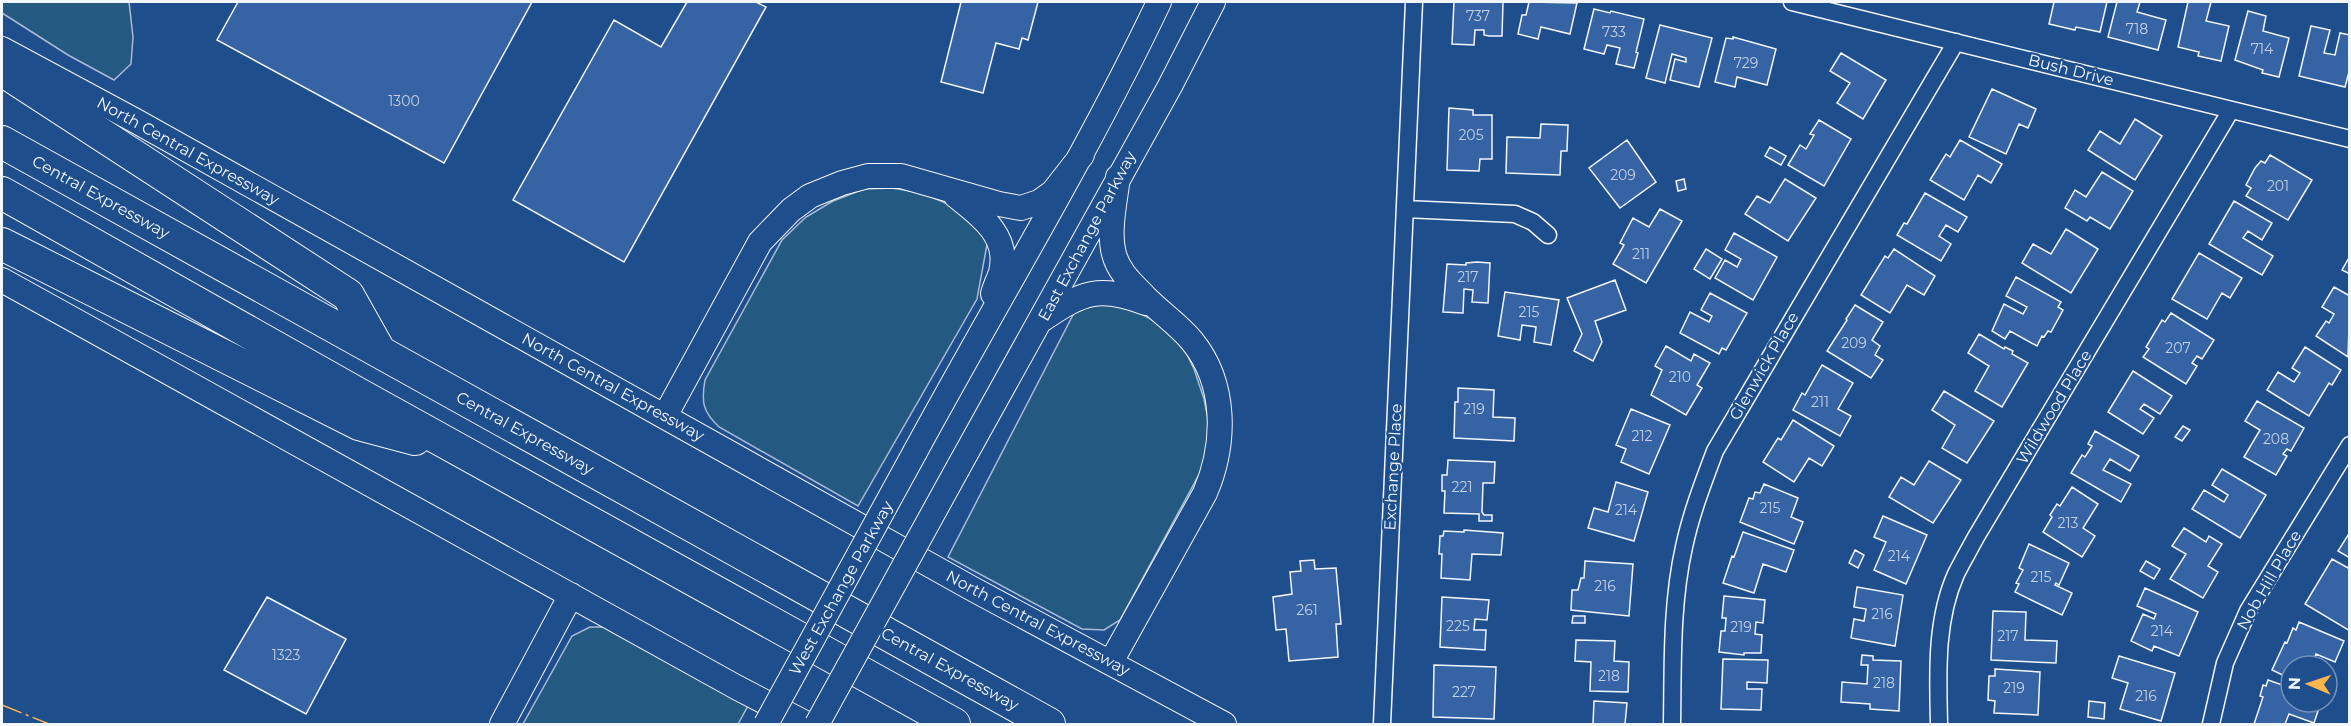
<svg xmlns="http://www.w3.org/2000/svg" width="2351" height="726" font-family="Montserrat,sans-serif">
<rect width="100%" height="100%" fill="#1f4e8c"/>
<path fill="#245a82" stroke="#a8bbd7" stroke-width="1.5" d="M2,2h127l4,35 -2,27 -17,16 -46,-25 -66,-42z
M892,188l30,5 42,18 24,28 -11,60 -119,207 -139,-79c-16,-15 -18,-25 -14,-47l77,-140 24,-23 27,-16 31,-12z
M1111,299l46,23 27,26 10,21 10,30 6,30 -8,40 -82,151 -16,10 -22,-1 -134,-72 126,-244 12,-7z
M590,627h26l133,77 -11,20h-215l49,-88z"/>
<path fill="#3563a3" stroke="#f2f6ff" stroke-width="1.5" d="M238,2h294l-88,161 -227,-123z
M687,2h69l10,5 -142,255 -111,-62 101,-180 47,27z
M961,2h77l-10,38 -6,-2 -3,11 -23,-6 -13,50 -42,-11z
M1454,2h49l-1,34h-13l-5,-1v-5h-9l-1,15 -22,-1z
M1529,2l48,1 -7,31 -29,-7 -3,12 -20,-5 4,-19h4z
M2054,2h53l-7,30 -24,-5 -1,3 -26,-6z
M2117,2h23l-3,10 29,8 -8,30 -50,-13z
M2188,2h23l-5,19 23,5 -8,35 -23,-5 1,-4 -21,-5z
M1594,9l16,4 1,-2 33,8 -8,33 2,1 -4,15 -18,-4 4,-16 -13,-3 -3,9 -20,-5z
M2248,11l18,5 -3,15 26,7 -10,39 -17,-4 1,-3 -28,-10z
M1660,25l52,13 -13,49 -29,-7 5,-21 11,3v-4l-14,-4 -7,29 -19,-5z
M2311,26l19,4 -6,23 11,2 5,-22 10,2v33l-5,19 -46,-11z
M1733,37l43,12 -9,36 -30,-8 -2,10 -20,-5 11,-44 7,1z
M1841,53l45,27 -23,39 -26,-16 13,-20 -20,-12z
M1992,89l44,20 -8,19 -9,-4 -13,30 -37,-17z
M1449,108l24,2v5h19v44h-12l-1,12 -32,-1z
M2135,119l27,17 -27,44 -47,-30 12,-19 20,13z
M1819,120l32,19 -27,47 -36,-21 12,-20 6,4 8,-14 -4,-1z
M1541,124l27,1 -1,26h-6l-1,24 -54,-2 1,-36 33,1z
M1627,140l29,42 -36,26 -31,-40z
M1960,140l42,24 -11,19 -13,-8 -14,25 -34,-20 16,-26 4,3z
M1770,147l16,9 -5,9 -16,-9z
M2270,155l42,25 -24,40 -42,-24 5,-8 -5,-3 9,-17 6,-7 4,2z
M2102,172l31,19 -23,38 -20,-12 -3,4 -22,-13 10,-18 11,7z
M1684,179l2,10 -8,2 -2,-10z
M1785,179l31,19 -28,43 -43,-27 12,-18 13,7z
M1925,193l42,24 -9,15 -12,-7 -7,11 12,8 -10,17 -44,-26 7,-12 3,1z
M2234,201l38,22 -10,17 -14,-9 -5,7 30,18 -11,19 -53,-31z
M1660,209l22,12 -36,62 -33,-19 11,-19 -4,-2 13,-25 16,9z
M2066,229l32,20 -27,44 -49,-30 11,-19 18,10z
M1734,233l43,24 -24,43 -38,-22 10,-18 12,7 4,-8 -16,-9z
M1706,249l16,10 -12,20 -16,-10z
M1894,249l41,27 -11,19 -17,-10 -17,28 -29,-18 24,-39 3,2z
M2199,253l43,25 -12,20 -8,-5 -15,26 -35,-20z
M2350,256v18l-8,-4z
M1477,262l13,1 -2,40 -16,-1 1,-12 -9,-1 -1,24 -20,-1 4,-48 19,1v-2z
M2016,277l45,25 -3,5 5,3 -12,22 -3,-1 -4,6 -2,-1 -5,10 -27,-15 -5,8 -13,-8 12,-27 19,10 4,-7 -21,-11z
M1615,280l11,30 -31,11 7,21 -9,19 -19,-10 8,-17 -15,-36z
M2334,287l16,9 -2,61 -32,-21 10,-15 3,2 5,-9 -12,-7z
M1505,292l54,8 -8,45 -17,-3 2,-15 -14,-2 -2,15 -22,-4z
M1710,293l37,20 -21,37 -4,-2 -3,6 -39,-21 10,-21 19,10 3,-6 -11,-6z
M1855,305l28,17 -11,18 8,6 -5,9 8,5 -12,18 -44,-27 20,-31 -1,-1z
M2171,313l43,27 -12,19 -5,-3 -5,7 5,3 -11,18 -43,-27 6,-8 -3,-2 16,-27 3,2z
M1979,334l25,15 1,-2 8,4 -1,3 16,9 -26,44 -27,-16 14,-25 -21,-13z
M1666,346l25,15 3,-7 16,9 -13,22 5,3 -16,27 -35,-20 11,-25 -7,-4z
M2305,347l36,23 -9,15 -3,-2 -20,33 -42,-26 11,-18 16,10 6,-9 -8,-5z
M1822,365l31,18 -15,26 13,7 -11,20 -47,-26 9,-17 3,2z
M2133,371l39,25 -12,18 -16,-10 -4,5 14,9 -11,16 -35,-22z
M1458,388l36,2 -1,27 22,1 -1,23 -60,-3 1,-36h3z
M1944,391l50,30 -27,42 -25,-15 13,-23 -23,-15z
M2257,401l47,27 -13,23 -4,-2 -4,5 4,2 -11,19 -32,-18 16,-27 -15,-9z
M1631,409l39,16 -21,49 -28,-12 5,-13 -10,-4z
M1793,420l41,26 -12,20 -13,-8 -15,24 -31,-20 15,-24 3,2z
M2183,426l7,4 -8,11 -7,-4z
M2095,431l44,25 -9,15 -20,-12 -7,11 28,14 -10,18 -50,-29 11,-18 3,2 7,-11 -4,-2z
M1448,460l47,2 -1,21h-11l-1,29 2,3h8v6h-13v-7l-35,-1 1,-22h-3v-16h5z
M1929,461l32,19 -28,43 -44,-26 12,-20 13,8z
M2222,469l44,26 -26,43 -48,-29 12,-19 20,12 4,-7 -16,-10z
M1616,482l32,10 -14,49 -46,-13 6,-20 14,4z
M1764,484l34,14 -7,19 12,5 -9,22 -54,-22 9,-24 4,1 2,-7 5,1z
M2072,487l26,17 -15,24 12,8 -13,21 -39,-25 9,-15 -2,-2 7,-11 3,2z
M1883,516l44,19 -21,49 -32,-14 12,-28 -12,-5z
M2184,528l22,14 3,-6 13,8 -14,22 10,6 -15,26 -33,-19 16,-25 -14,-8z
M1464,530l39,3 -2,22 -29,-1 -2,26 -29,-2 1,-24h-3l1,-18h3l1,-5 20,1z
M1743,532l51,18 -8,22 -23,-8 -9,29 -31,-10 9,-27 2,1z
M2350,532v26l-12,-7z
M2029,544l40,19 -10,22 -3,-2 -1,2 17,8 -10,22 -47,-23 4,-8 -3,-1 7,-13 -4,-2z
M1855,550l9,5 -6,13 -9,-5z
M2332,559l18,10v62l-45,-27z
M1314,560l1,9 21,-1 5,56h-5l2,33 -49,4 -3,-32 -10,1 -3,-33 19,-3 -2,-22 11,-1 -1,-10z
M1585,561l48,3 -4,52 -58,-6 1,-20h6l3,-12h3z
M2146,561l14,8 -6,10 -14,-8z
M1857,587l46,8 -8,51 -44,-8 3,-19 10,2 2,-12 -12,-2z
M2145,588l53,24 -19,44 -25,-10 -2,5 -21,-10 12,-27 11,5 2,-5 -19,-8z
M1724,596l41,4 -2,23 -7,-1 -1,12 7,1 -1,18h-17v2l-25,-3 2,-21h4l1,-13h-4z
M267,597l79,42 -40,75 -82,-44z
M1442,597l47,3 -2,20 -12,-1 -1,11h12l-1,20 -45,-3z
M1993,611l33,1 -1,28 32,1 -1,22 -65,-3z
M1573,616h12v7h-13z
M2299,622l45,19 -9,21 -19,-8 -5,12h-20v13l-19,-9 13,-28 2,1 6,-15 3,2z
M1576,640l39,1 -1,20 15,1 -1,30 -38,-1 1,-29 -16,-1z
M1862,655l11,1v4l28,1 -2,50 -29,-2v-5l-29,-2 1,-20 25,2 1,-19h-7z
M2119,656l56,17 -14,48 -41,-12 8,-26 -16,-5z
M1723,659l45,1 -1,23 -20,-1v7h15l-1,21 -40,-1z
M1434,665l62,2 -2,52 -61,-2z
M1995,669l45,3 -2,43 -44,-2 1,-12 -7,-1 1,-24h6z
M2268,680l23,8v14h30l-7,21 -25,-9 -4,10h-31l9,-27 -3,-1 3,-11 3,1z
M1594,701l33,2 -2,21h-32z
M2089,701l16,2 -1,16 -16,-2z"/>
<g fill="none" stroke-linecap="round" stroke-linejoin="round">
<defs>
<path id="minor" d="M1792,2l558,137
M1405,209l110,5 18,8 15,13
M1382,724l32,-722
M1672,724c1,-59 -1,-119 12,-177 7,-33 19,-64 31,-96l241,-409
M1939,724c-1,-49 -4,-103 17,-150 6,-12 13,-24 20,-37l255,-427
M2211,724l14,-61 23,-52 102,-166"/>
<path id="secondary" d="M2,49l132,71 837,468 253,136
M956,196c24,19 54,40 45,76 -2,7 -6,14 -8,22
M2,280l734,407 71,37
M1043,319c40,-27 56,-34 103,-16
M665,416l95,-174 31,-32 19,-14 32,-13 26,-7h33l98,28 22,4 18,-6 14,-10 29,-37
M915,452c82,-151 171,-296 244,-450
M958,468l212,-382 43,-84
M1111,662l94,-169c21,-49 22,-109 -13,-152 -13,-16 -31,-28 -46,-43 -13,-14 -27,-25 -32,-44 -6,-23 1,-52 4,-77
M502,724l69,-129"/>
<path id="motorway" d="M2,70l346,225 32,57
M2,142l1047,582
M2,193l358,202 594,329
M2,244l357,180 56,15"/>
</defs>
<use href="#minor" stroke="#f2f6ff" stroke-width="19"/>
<use href="#secondary" stroke="#f2f6ff" stroke-width="26"/>
<use href="#motorway" stroke="#f2f6ff" stroke-width="34"/>
<use href="#minor" stroke="#1f4e8c" stroke-width="16"/>
<use href="#secondary" stroke="#1f4e8c" stroke-width="24"/>
<use href="#motorway" stroke="#1f4e8c" stroke-width="32"/>
<defs>
<path id="secondary-bridge" d="M766,724l149,-272
M817,724l141,-256"/>
</defs>
<use href="#secondary-bridge" stroke="#f2f6ff" stroke-width="26" stroke-linecap="butt"/>
<use href="#secondary-bridge" stroke="#1f4e8c" stroke-width="24"/>
<path stroke="#ffb74d" stroke-width="1.5" stroke-dasharray="21 4.5 3 4.5" stroke-linecap="butt" d="M2,705l47,19"/>
</g>
<g text-anchor="middle" dominant-baseline="central" stroke-width="4.5" stroke-linejoin="round" paint-order="stroke">
<g font-size="14" fill="#c3d1e8">
<text x="1478" y="16">737</text>
<text x="2137" y="29">718</text>
<text x="1614" y="32">733</text>
<text x="2262" y="49">714</text>
<text x="1746" y="63">729</text>
<text x="404" y="101">1300</text>
<text x="1471" y="135">205</text>
<text x="1623" y="175">209</text>
<text x="2278" y="186">201</text>
<text x="1641" y="254">211</text>
<text x="1468" y="277">217</text>
<text x="1529" y="312">215</text>
<text x="1854" y="343">209</text>
<text x="2178" y="348">207</text>
<text x="1680" y="377">210</text>
<text x="1820" y="402">211</text>
<text x="1474" y="409">219</text>
<text x="1642" y="436">212</text>
<text x="2276" y="439">208</text>
<text x="1462" y="487">221</text>
<text x="1770" y="508">215</text>
<text x="1626" y="510">214</text>
<text x="2068" y="523">213</text>
<text x="1899" y="556">214</text>
<text x="2041" y="577">215</text>
<text x="1605" y="586">216</text>
<text x="1307" y="610">261</text>
<text x="1882" y="614">216</text>
<text x="1458" y="626">225</text>
<text x="1741" y="627">219</text>
<text x="2162" y="631">214</text>
<text x="2008" y="636">217</text>
<text x="286" y="655">1323</text>
<text x="1609" y="676">218</text>
<text x="1884" y="683">218</text>
<text x="2014" y="688">219</text>
<text x="1464" y="692">227</text>
<text x="2146" y="696">216</text>
</g>
<g font-size="16" fill="#f2f6ff" stroke="#1f4e8c">
<text transform="translate(2071 70) rotate(14)">Bush Drive</text>
<text transform="translate(188 151) rotate(29)">North Central Expressway</text>
<text transform="translate(101 197) rotate(29)">Central Expressway</text>
<text transform="translate(1087 236) rotate(-62)">East Exchange Parkway</text>
<text transform="translate(1764 366) rotate(-60)">Glenwick Place</text>
<text transform="translate(613 387) rotate(29)">North Central Expressway</text>
<text transform="translate(2054 407) rotate(-59)">Wildwood Place</text>
<text transform="translate(525 433) rotate(29)">Central Expressway</text>
<text transform="translate(1393 467) rotate(-87)">Exchange Place</text>
<text transform="translate(2269 580) rotate(-60)">Nob Hill Place</text>
<text transform="translate(841 588) rotate(-61)">West Exchange Parkway</text>
<text transform="translate(1038 623) rotate(28)">North Central Expressway</text>
<text transform="translate(950 669) rotate(29)">Central Expressway</text>
</g>
</g>
<rect width="2351" height="726" fill="none" stroke="#f2f6ff" stroke-width="6"/>
<g transform="translate(2309 684) rotate(272)"><circle r="28" fill="#1f4e8c" stroke="#7391ba" stroke-width="1.5"/>
<path d="M0-4.5L10 22L0 15L-10 22Z" fill="#ffb74d"/>
<text y="-9" font-size="16" font-weight="bold" text-anchor="middle" fill="#f2f6ff">N</text>
</g>
</svg>
